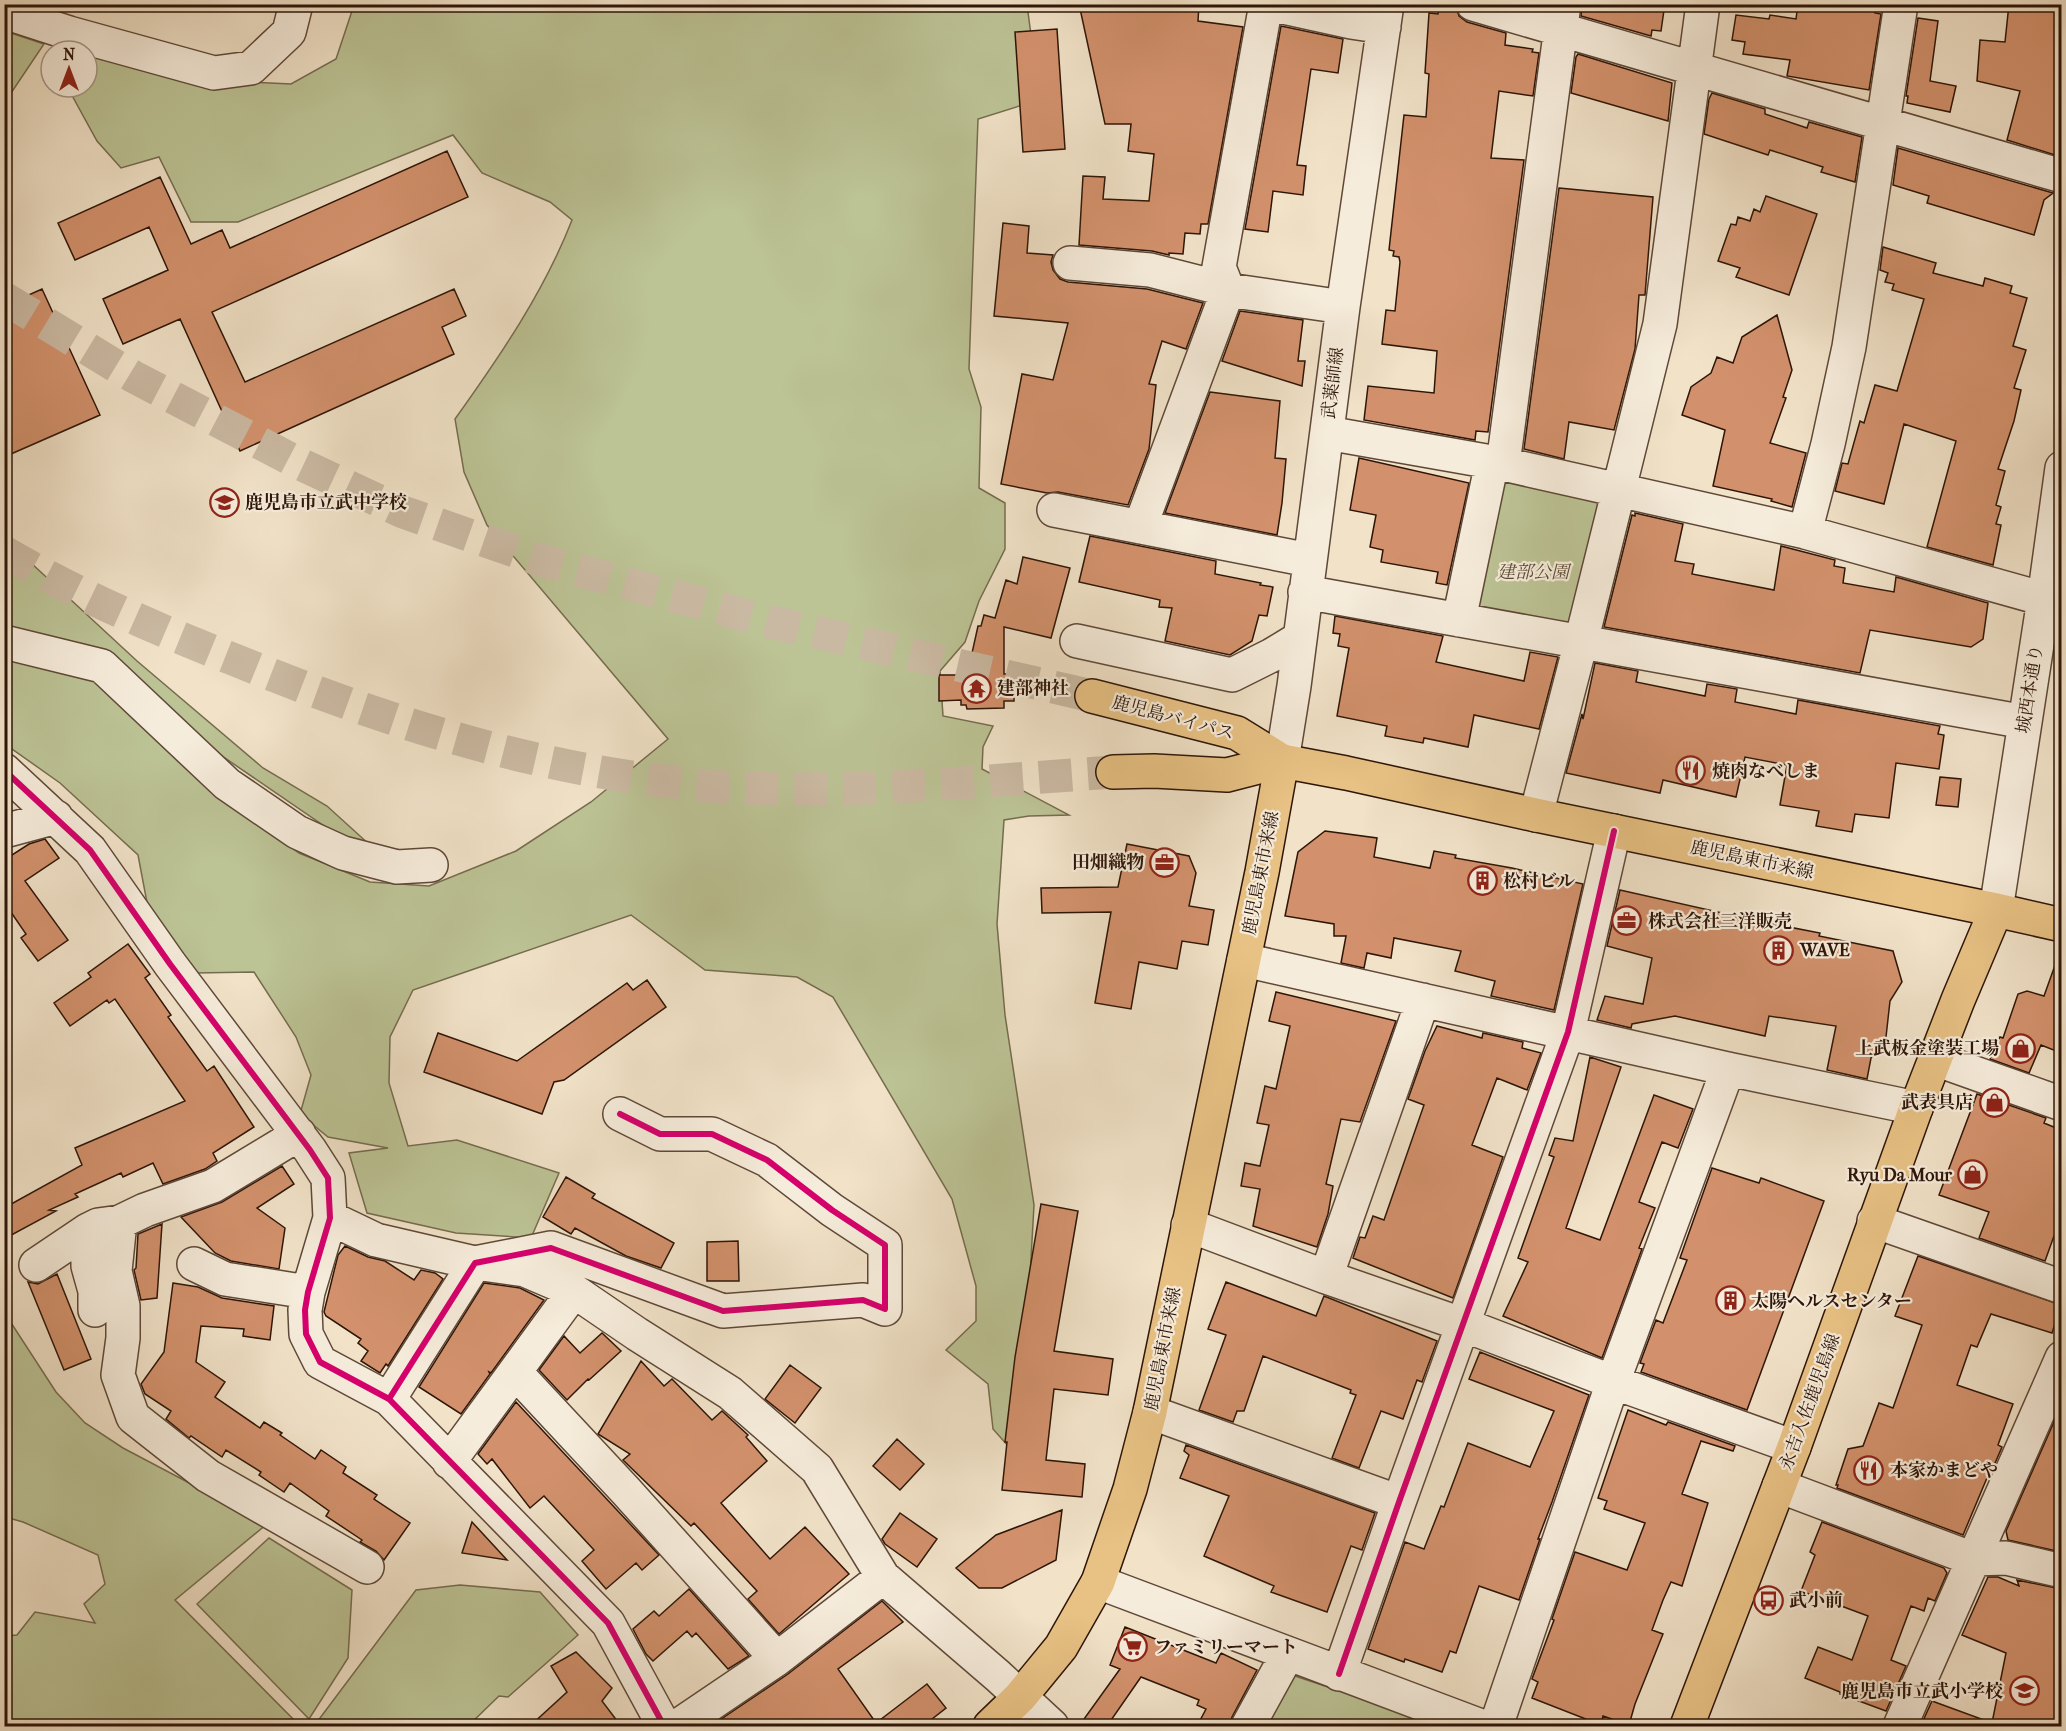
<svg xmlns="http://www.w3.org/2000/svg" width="2066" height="1731" font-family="'IM FELL French Canon','Noto Serif JP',serif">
<rect width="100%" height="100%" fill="#f1e2c8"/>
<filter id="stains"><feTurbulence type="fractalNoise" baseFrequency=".00333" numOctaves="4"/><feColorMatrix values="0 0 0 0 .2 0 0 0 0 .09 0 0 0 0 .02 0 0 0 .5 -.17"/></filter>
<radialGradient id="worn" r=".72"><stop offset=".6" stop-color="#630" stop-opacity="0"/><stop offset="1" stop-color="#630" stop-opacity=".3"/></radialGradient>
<path fill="#bcc395" stroke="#756c4e" stroke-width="1.5" d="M354,5h673l9,67 -7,31 -51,16 -9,250 12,38 -2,81 26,15v46l-26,52 -14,41 -25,29 3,45 50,10 -10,21 -1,22 87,46 -40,1 -25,4 -7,104 8,91 29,190 -7,125 -11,125 -23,-26 -5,-45 -42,-34 30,-29v-35l-24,-87 -119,-202 -36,-20 -92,-7 -74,-55 -218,75 -23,47 -1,46 19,63 49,-6 102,33 -28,65 -75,-5 -89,-20 -18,-60 39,-5 -60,-11 -28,-23 11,-39 -15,-38 -42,-65 -59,1 -47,-65 -10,-53 -78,-72 -55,-39v-93l98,24 112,118 84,60 71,29 59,4 87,-35 75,-49 77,-63 -181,-214 -23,-53 -9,-53c45,-63 89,-127 117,-199l-22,-18 -68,-29 -29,-38 -215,87h-47l-32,-65 -38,11 -24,-27 -28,-51 1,-3h17v-36l162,31 42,2 45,-25z
M5,31l39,13 -39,58 -1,-71z
M1502,480l99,19 -30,134 -99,-22z
M4,538l133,123 126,107 64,38 55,50 -27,-9 -171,-117 -179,-101z
M4,1312l52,80 29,31 38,25 144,76 -92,76 125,126h-295v-90l12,-1 18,-23 60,11 -11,-19 21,-20 -7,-29 -75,-33 -18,-5z
M269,1538l83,52 -4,68 -39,61 -112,-115z
M460,1585l80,7 38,43 -70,62 -9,-1 -31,30h-154l102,-136z
M1292,1675l153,51h-182z"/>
<path fill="#d2916c" stroke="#2e1508" stroke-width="1.5" d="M1079,4h120l-1,17 45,6 -35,197h-7l-1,10 -15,-1 -2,21 -14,-1v2l-17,-4 -73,-6 4,-69 22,1 -2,22 46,2 5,-47 -26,-3 3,-27h-26z
M1439,4h16l4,12 8,6 39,11 -1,12 28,4 -1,3 7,1 -6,43 -34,-5 -8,67 33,2 -36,272 -12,-1 -1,9 -111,-20 4,-34 66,7 3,-42 -55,-7 4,-34 9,1 5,-49 -1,-5 -6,-1 1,-5 -5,-1 15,-135 22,2 3,-43 -4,-1 4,-60 9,1z
M1582,4h79l-1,6h4l-3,21 -9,-1 -1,6 -70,-20z
M1798,4h78l-1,9 6,1 -12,76 -82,-14 3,-16 -47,-6 2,-12 -13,-2 4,-25 33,4 1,-4 26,4z
M2009,4h52v128l-6,23 -48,-15 13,-49 -43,-10 3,-41 25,2z
M1918,18l20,3 -8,60 26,5 -6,26 -43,-9 1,-7h-2z
M1281,26l62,13 -5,34 -27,-4 -14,96 9,1 -3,29 -30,-4 -5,41 -23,-3z
M1057,29l8,120 -42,3 -8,-120z
M1578,54l94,29 -4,38 -97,-28 5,-36z
M1712,93l53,16v5l42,14 2,-6 53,15 -7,45 -34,-10 2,-5 -53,-17 -2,5 -64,-21 5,-35z
M1898,148l155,45 -9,7 -10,35 -107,-32 2,-7 -36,-11z
M447,151l21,46 -256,115 33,70 209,-93 12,27 -24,11 12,27 -214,97 -60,-132 -57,25 -20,-45 65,-29 -19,-43 -74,33 -17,-37 102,-46 31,67 31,-14 8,18z
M1559,188l94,9 -8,98h-6l-4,54 -21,81 -45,-8 -5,37 -40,-10z
M1766,196l51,18 -28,81 -53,-18 4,-9 -22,-7 13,-37 5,1 2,-8 12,4 4,-12 6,3z
M1003,223l26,3 -2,27 26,2 -2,7 2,8 7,9 8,3 79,7 56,14 -17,46 -24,-8 -13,43 7,1 -7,64 -21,56 -70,-13 -11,1 -46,-9 21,-110 31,6 15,-57 -74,-7z
M1883,247l53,16 -3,10 50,13 2,-8 27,8 -2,7 17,5 -14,48 13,4 -12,38 7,2 -7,31 -16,48 7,2 -9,34 5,2 -5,17 5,1 -8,40 -66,-18 29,-106 -52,-17 -20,80 -49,-13 7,-28 6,1 12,-43 4,2 11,-38 22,6 27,-92 -32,-9 2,-6 -9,-2 3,-9 -8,-3z
M42,289l58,126 -96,42v-151z
M1240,311l63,9 -5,41h7l-3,25 -80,-25z
M1777,315l15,55 -9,27 3,1 -16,45 36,10 -14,54 -21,-6 1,-2 -59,-13 12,-56 -43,-15 9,-28 20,-14 6,-16 16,6 9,-26z
M1210,392l70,9 -5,57 11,1 -4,44 -5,32 -112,-22z
M1359,458l110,25 -22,102 -11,-2 2,-11 -57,-10 2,-12 -13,-3 6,-32 -26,-5z
M1635,513l48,11 -8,37 19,3 -2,10 82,16 7,-44 54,14 -1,6 11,2 -2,15 51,9 2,-15 92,26 -5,36 -12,8 -101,-17 -10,43 -256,-46 28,-112 3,1z
M1090,536l126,25 -1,13 46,9 -1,2 13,2 -6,29 -8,-1 -7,26 -22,14 -65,-14 7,-33 -13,-1 1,-7 -81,-18z
M1023,557l47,11 -19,70 -47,-11v47h10v27h-10v7l-37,1 -1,-4h-5v-5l-22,1v-26h22v-4h5v-5h6v-13l6,-27h3l3,-11 11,3 11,-38 11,4z
M1335,616l108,20 -7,26 88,19 6,-29 28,5 -19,72 -65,-14 -6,32 -44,-9 -1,5 -38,-7 2,-10 -50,-10 12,-68 -11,-2 2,-12 -7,-1z
M1595,663l43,8 -2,11 69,14 2,-12 30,5 -2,13 61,12 2,-14 142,26 -2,8 6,1 -5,34 -43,-6 -7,55 -34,-4 -3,18 -36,-6 3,-15 -39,-6 7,-40 -42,-8 -9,40 -73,-17 -3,13 -94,-20 16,-59 1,5z
M1940,777l21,2 -3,28 -22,-2z
M1325,831l52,7 -3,19 56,11 4,-17 22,4 -1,3 57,10 71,16 -29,126 -63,-14 4,-15 -40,-10 6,-20 -67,-13 -3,20 -24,-5 -3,15 -23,-5 5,-27h-12v-12l-49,-8 13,-64z
M45,839l14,19 -34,23 43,59 -30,21 -17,-23 5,-4 -22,-32v-52l5,7 20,-13z
M1127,844l62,12 7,17 -7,33 25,4 -6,35 -26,-4 -5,28 -38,-7 -8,47 -36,-6 16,-91 -69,1 -1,-25 77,-1z
M1620,890l107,24v1l93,18 -1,3 74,15 9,31 -12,19 -4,36 -15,21 -4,21 -40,-9 9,-44 -67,-10 -4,20 -90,-20 -43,8 -1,4 -34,-8 8,-24 38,8 9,-46 -45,-12z
M128,944l22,30 -5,4 26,37 -3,2 39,54 7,-5 40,61 -41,26 4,8 -12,8 -42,15 -10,-21 -30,14 -2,-4 -46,21 3,3 -29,13 7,1 -52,28v-31l78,-43 -7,-17 110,-47 -70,-102 -6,4 -2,-3 -37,26 -16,-23 37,-26 -3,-4z
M2059,954l2,1v98l-20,-8 -12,28 -39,-14 10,-22 3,1 15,-44 9,-3 17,5z
M647,980l19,27 -102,73 -10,2 -12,32 -118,-42 14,-39 79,28 110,-78 6,7z
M1276,992l120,29 -36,101 -19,-3 -15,65 7,2 -5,28 -11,33 -64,-21 7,-37 -19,-3 4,-23 15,3 9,-41 -12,-2 8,-37 11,3 14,-63 -21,-5z
M1437,1026l45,12 1,-5 40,9 -1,6 19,5 -14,37 -30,-12 -25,67 31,12 -50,141 -100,-40 7,-21 5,1 8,-22 11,4 40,-115 -16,-6 17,-48z
M1590,1057l31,10 -55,161 34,12 54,-145 39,14 -15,39 -16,-6 -23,60 16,6 -16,40 3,1 -40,109 -99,-42 25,-54 -10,-4 36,-101 -5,-2 6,-17 18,3z
M1977,1094l69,24 -2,5 17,7v108l-7,-2 -9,25 -66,-23 10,-26 -50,-17z
M282,1166l12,18 -37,24 28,20 -6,41 -48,-8 -16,-8 -34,-36 41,-15z
M1712,1168l47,15 2,-5 63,23 -77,209 -106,-38 3,-8 -4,-1 16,-43 7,3 24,-63 -7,-2z
M566,1177l29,17 -3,4 82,45 -13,25 -35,-12 -51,-28 -4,6 -28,-17z
M1041,1204l37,7 -24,140 59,8 -5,36 -54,-6 -8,71 39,4 -3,33 -80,-7 5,-48h-2l10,-85z
M162,1224l-5,74 -16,2 -7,-30 2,-2 2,-34z
M738,1241l1,40h-32v-39z
M345,1246l23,11 17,4 29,19 7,-10 14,3 8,6 -55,87 -2,-2 -6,9 -19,-12 7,-10 -10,-8 3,-4 -35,-23 -2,-4 14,-57z
M1918,1256l143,49 -9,28 -61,-19 -14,33 -6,-2 -14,40 56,19 -15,41 4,2 -10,23v-4l-29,69 -126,-47 1,-3h-2l12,-36 15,-3 16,-43 14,5 29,-83 -27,-9z
M57,1274l34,85 -27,11 -36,-88 10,2z
M1226,1282l90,34 8,-20 113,45 -15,41 -5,-2 -14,39 -22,-8 -22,57 -27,-10 24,-63 -6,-2 1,-3 -88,-34 -19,55h-7l-4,11 -34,-12 27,-75 -18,-6z
M173,1283l25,4 24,11 52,8 -4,34 -27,-4 1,-7 -43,-3 -5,36 29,20 -10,15 45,31 4,-6 18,11 -2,2 35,24 6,-9 25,17 -3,6 34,22 -3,4 36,24 -26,37 -8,-9 -16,-9 2,-2 -36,-24 3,-5 -39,-28 -6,9 -25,-17 2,-3 -35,-22 -4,7 -31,-21 -2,2 -23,-19 5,-8 -26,-17 -4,-10 23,-32z
M484,1283l36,5 24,12 -53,73 -2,-1 1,2 -29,40 -42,-27z
M602,1333l19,18 -32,29 -1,-1 -21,21 -28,-30 25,-34 16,17z
M1480,1352l109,43 -37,107 -14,37h2l-21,61 -40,-14 -23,67 -6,-2 -8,21 -37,-13 -1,3 -36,-13 37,-107 19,7 17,-43 3,1 24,-64 62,24 24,-56 -85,-32z
M641,1361l23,25 8,-7 40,41 10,-9 26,24 -2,2 21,24 -46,42 49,56 35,-32 44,47 -70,60 -31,-35 9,-8 -63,-68 -3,3 -68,-66 7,-6 -32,-20z
M790,1365l31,23 -26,35 -30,-24z
M516,1402l143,153 -17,15 -6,-7 -30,26 -24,-28 12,-11 -50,-54 -14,12 -38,-49 -5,5 -9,-10z
M2061,1406v146l-53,-12 -2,-9z
M1628,1410l38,15 2,-3 67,24 -2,5 -32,-10 -19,53 26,9 -26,83 -11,-4 -8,18 -11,30 11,4 -28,70 -6,21 -26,-9 -2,9 -69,-27 6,-16 -6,-3 22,-59 -2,-1 23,-67 52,18 18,-47 -41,-14 3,-8 -9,-3z
M897,1439l27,25 -24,26 -27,-24z
M1186,1445l189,68 -13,37 -11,-4 -24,66 -56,-20 3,-6 -70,-30 25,-60 -49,-18 9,-23 -5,-4z
M1062,1510l-6,50 -54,28h-23l-23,-20 40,-33z
M900,1513l37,26 -20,28 -32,-23 -3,-5z
M472,1522l35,38 -45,-7z
M1822,1522l122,46 3,5 -12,28 -7,-3 -4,13 -13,-5 -20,54 15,6 -20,45 -46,-17v-2l-35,-14 13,-31 34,13 16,-44 -67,-25 14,-36 -5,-3z
M1988,1577h10l21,9 -2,-6 44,9v137h-130l-9,-3 10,-22 60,22 14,-70 -44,-18z
M689,1589l60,67 -21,13 -32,-36 -4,4 -5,-6 -34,30 -7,-7 -13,-25 21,-18 5,5z
M882,1601l21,21 -65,47 38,54 51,-39 19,24 -23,18h-212l77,-52z
M1125,1627l91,36 5,-10 36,17 -25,47 -3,9h-32l9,-17 -9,-4 2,-5 -58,-23 -34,49h-28l41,-57 -10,-4z
M576,1652l36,36 -10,13 19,25h-91l37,-34 -16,-26z"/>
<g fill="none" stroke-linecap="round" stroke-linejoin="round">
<path stroke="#cab9a2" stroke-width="33" stroke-dasharray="33 16" stroke-linecap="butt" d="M4,298l130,79 164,86 105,49 137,48 223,60 329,76
M4,552c74,43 152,77 231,108 137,56 280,104 428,121 19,2 38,5 57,6 131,7 263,-6 393,-15"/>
<defs>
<path id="minor" d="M1266,4l-47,263 9,23 115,17
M1270,4l81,18 33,5
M1473,4l589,172
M4,12l65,21 145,40 37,-5 38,-36 7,-28
M1070,263l80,7 78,20 -88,237
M1327,433l176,31 302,68 239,67 18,8
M1503,464l61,-460
M1054,510l255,50
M1805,532l23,-88 21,-97 52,-343
M1305,592l720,130
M1459,620l33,-158
M1077,641l155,34 40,-20 28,-17
M4,642l98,24 125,118 70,48 46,21 54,14 34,-2
M1282,761l12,-75 49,-379 44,-303
M4,770l86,80 80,114 140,186 18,28 2,40 -22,74 -3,18 1,24 14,28 69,37 219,224 56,103
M1536,815l45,-173 79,-318 43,-320
M4,831l52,-14
M1996,910l48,-311 18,-131
M1244,960l484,109 188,39
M1935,1059l127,45
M299,1134l-86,52 -68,24 -25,12 -5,49 8,35v32l-5,37 15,42 75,59 159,91
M330,1218l46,22 99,23 50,7 49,21 63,43 93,59 87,76 66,108 115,99 54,50
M1874,1221l188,66
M1188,1225l138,52 138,48 149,57 181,65
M88,1230v36l7,25v19
M194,1264l31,15 83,13
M36,1265l52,-35 10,-5 22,-3
M1326,1277l97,-277
M516,1373l110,118 151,168
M389,1399l86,-136 76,-15 172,63 140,-11 22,9v-64l-53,-35 -65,-50 -55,-26h-52l-40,-20
M1150,1412l249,90
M449,1462l125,-171
M1779,1486l194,73 33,-1 56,13
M1098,1582l383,144
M1339,1674l60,-172 169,-470 46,-201
M678,1726l99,-67 106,-82
M1248,1726l39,-71
M1496,1726l117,-344 115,-313
M1900,1726l162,-368"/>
<path id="major" d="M990,1726l30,-29 41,-50 37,-65 32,-93 20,-77 112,-540 20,-111 64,12 190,42 460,95 66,15
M1687,1726l107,-279 122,-339 42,-108 38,-90"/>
<path id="highway" d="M1092,696l145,37 45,28
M1113,772l41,-1 73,4 55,-14"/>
</defs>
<use href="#minor" stroke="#5f4838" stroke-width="36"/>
<use href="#major" stroke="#2e1508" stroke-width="36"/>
<use href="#highway" stroke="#2e1508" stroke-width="36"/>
<use href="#minor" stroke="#f6ecdb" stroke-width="33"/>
<use href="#major" stroke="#e8c184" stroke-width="33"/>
<use href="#highway" stroke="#e8c184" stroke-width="33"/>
<defs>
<path id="cycleway" d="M4,770l86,80 80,114 140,186 18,28 2,40 -22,74 -3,18 1,24 14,28 69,37 219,224 56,103
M389,1399l86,-136 76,-15 172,63 140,-11 22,9v-64l-53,-35 -65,-50 -55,-26h-52l-40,-20
M1339,1674l60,-172 169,-470 46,-201"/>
</defs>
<use href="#cycleway" stroke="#f6ecdb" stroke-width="10"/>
<use href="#cycleway" stroke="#d6006c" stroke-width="6"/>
</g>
<defs>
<symbol id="school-ring" viewBox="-11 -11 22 22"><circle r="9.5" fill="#f6ecdb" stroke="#8f2418" stroke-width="1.5"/><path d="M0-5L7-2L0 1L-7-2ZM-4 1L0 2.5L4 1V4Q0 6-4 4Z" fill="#8f2418"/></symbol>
<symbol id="temple-ring" viewBox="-11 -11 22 22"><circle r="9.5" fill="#f6ecdb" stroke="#8f2418" stroke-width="1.5"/><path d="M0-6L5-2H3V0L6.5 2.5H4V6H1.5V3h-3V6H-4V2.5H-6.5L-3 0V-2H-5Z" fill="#8f2418"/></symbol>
<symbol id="restaurant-ring" viewBox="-11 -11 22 22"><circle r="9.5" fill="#f6ecdb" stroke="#8f2418" stroke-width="1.5"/><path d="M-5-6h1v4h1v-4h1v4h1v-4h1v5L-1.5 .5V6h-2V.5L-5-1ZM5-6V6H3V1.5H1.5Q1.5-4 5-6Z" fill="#8f2418"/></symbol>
<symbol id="office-ring" viewBox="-11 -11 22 22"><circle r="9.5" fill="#f6ecdb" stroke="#8f2418" stroke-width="1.5"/><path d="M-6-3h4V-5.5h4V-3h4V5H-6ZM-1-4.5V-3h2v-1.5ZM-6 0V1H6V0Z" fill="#8f2418"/></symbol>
<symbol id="building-ring" viewBox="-11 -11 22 22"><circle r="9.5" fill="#f6ecdb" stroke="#8f2418" stroke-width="1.5"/><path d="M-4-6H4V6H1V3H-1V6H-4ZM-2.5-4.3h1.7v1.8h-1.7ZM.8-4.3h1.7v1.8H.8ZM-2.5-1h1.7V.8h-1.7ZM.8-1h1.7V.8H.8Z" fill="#8f2418"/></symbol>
<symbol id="shop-ring" viewBox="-11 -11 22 22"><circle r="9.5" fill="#f6ecdb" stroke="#8f2418" stroke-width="1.5"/><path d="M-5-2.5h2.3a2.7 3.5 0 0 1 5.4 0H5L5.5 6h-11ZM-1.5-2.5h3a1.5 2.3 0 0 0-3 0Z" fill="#8f2418"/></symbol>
<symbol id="bus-ring" viewBox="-11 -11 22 22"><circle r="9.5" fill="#f6ecdb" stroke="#8f2418" stroke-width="1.5"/><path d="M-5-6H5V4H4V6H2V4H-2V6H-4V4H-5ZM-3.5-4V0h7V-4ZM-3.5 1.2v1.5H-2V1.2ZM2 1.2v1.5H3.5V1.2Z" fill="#8f2418"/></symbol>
<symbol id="supermarket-ring" viewBox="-11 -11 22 22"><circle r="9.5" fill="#f6ecdb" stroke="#8f2418" stroke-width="1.5"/><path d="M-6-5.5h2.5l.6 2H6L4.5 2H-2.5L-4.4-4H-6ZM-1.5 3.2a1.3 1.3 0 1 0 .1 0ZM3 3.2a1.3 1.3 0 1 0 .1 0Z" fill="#8f2418"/></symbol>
</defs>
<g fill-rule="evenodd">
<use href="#school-ring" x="208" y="486" width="33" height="33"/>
<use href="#temple-ring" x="960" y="672" width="33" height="33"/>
<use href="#restaurant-ring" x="1674" y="754" width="33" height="33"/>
<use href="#office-ring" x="1148" y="846" width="33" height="33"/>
<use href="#building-ring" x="1466" y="864" width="33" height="33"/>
<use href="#office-ring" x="1610" y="904" width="33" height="33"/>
<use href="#building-ring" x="1762" y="934" width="33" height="33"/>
<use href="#shop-ring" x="2004" y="1032" width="33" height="33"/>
<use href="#shop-ring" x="1978" y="1086" width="33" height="33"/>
<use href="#shop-ring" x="1956" y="1158" width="33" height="33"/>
<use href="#building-ring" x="1714" y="1284" width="33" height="33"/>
<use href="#restaurant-ring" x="1852" y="1454" width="33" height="33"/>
<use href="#bus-ring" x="1752" y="1584" width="33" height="33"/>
<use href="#supermarket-ring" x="1116" y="1630" width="33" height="33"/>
<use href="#school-ring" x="2008" y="1674" width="33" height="33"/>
</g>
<g text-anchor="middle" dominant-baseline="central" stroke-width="4.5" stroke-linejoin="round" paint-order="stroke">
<g font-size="18" fill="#2e1508" stroke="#f6ecdb">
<text transform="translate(1333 383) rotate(-83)">武薬師線</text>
<text transform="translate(2030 689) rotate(-81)">城西本通り</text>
<text transform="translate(1173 718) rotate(15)">鹿児島バイパス</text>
<text transform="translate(1752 860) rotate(12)">鹿児島東市来線</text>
<text transform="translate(1261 873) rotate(-79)">鹿児島東市来線</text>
<text transform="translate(1163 1349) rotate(-79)">鹿児島東市来線</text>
<text transform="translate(1810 1402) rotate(-70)">永吉入佐鹿児島線</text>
</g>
<g font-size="18" font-weight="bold" fill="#2e1508" stroke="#f6ecdb" text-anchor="start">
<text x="245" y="502">鹿児島市立武中学校</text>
<text x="997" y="688">建部神社</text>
<text x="1712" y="771">焼肉なべしま</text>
<text x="1144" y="862" text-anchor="end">田畑織物</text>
<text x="1503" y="881">松村ビル</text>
<text x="1648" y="921">株式会社三洋販売</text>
<text x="1800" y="950">WAVE</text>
<text x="1999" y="1048" text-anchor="end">上武板金塗装工場</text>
<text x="1973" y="1102" text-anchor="end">武表具店</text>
<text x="1952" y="1175" text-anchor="end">Ryu Da Mour</text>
<text x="1751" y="1301">太陽ヘルスセンター</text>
<text x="1890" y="1470">本家かまどや</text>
<text x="1789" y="1600">武小前</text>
<text x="1154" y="1647">ファミリーマート</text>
<text x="2003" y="1691" text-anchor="end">鹿児島市立武小学校</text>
</g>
<g font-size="18" font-style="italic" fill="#594932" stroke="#f6ecdb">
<text x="1533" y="572">建部公園</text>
</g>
</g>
<rect width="2066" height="1731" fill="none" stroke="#f1e2c8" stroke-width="24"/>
<rect x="6" y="6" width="2054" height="1719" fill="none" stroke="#2e1508" stroke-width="3"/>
<rect x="12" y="12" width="2042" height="1707" fill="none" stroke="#2e1508" stroke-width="1.5"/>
<g transform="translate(69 69)"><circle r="28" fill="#f6ecdb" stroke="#a69687" stroke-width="1.5"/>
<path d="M0-4.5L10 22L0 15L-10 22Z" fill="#8f2418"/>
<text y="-9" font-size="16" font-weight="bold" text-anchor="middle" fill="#2e1508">N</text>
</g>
<rect width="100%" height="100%" filter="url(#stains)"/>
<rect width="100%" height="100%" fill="url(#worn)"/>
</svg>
